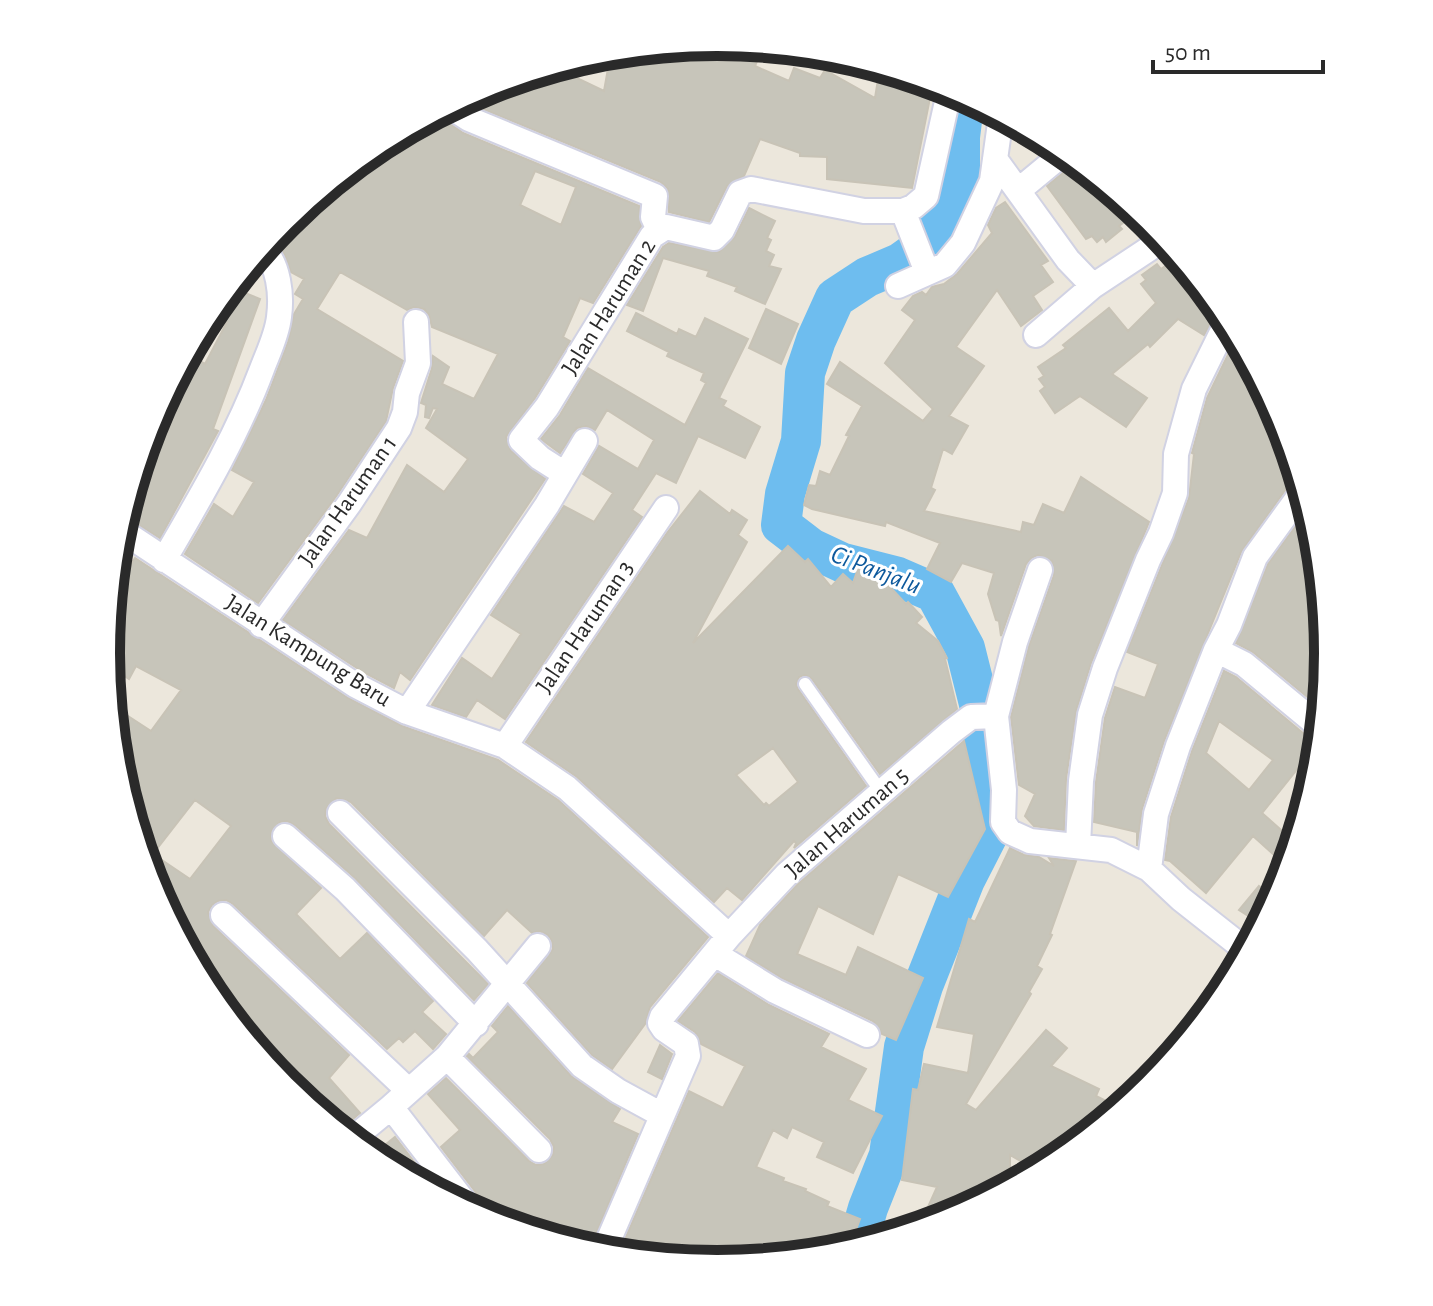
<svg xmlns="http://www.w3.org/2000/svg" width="1433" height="1306" font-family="'Alegreya Sans',sans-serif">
<rect width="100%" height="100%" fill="#ece7dc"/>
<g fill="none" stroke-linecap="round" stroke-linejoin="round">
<path stroke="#6ebdef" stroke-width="40" d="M857,1246l11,-38 21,-53 15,-108 19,-61 42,-106 24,-47 -7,-117 -17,-68 -30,-55 -37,-16 -55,-14 -32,-15 -30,-23 4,-31 16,-53 4,-68 11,-33 19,-42 32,-21 33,-14 28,-20 32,-59v-47l5,-41"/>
</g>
<path fill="#c7c5ba" stroke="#c8c3b6" stroke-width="2" fill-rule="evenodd" d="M717,42l21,2 22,10 -5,12 34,15 5,-13 26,10 5,-8 50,28 5,-31 53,16 -21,105 -85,-9v-22l-27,-1v-3l-40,-14 -16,37 -17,10 -18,36 -40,-10 -1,-23 -7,-7 -185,-76 -11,-8 18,-10 71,-21 50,24 5,-28 17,4 4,-17z
M436,113l27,20 176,73 2,20 -48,77 -13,-5 -17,39 7,4 -35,57 -29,39 5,14 34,28 -135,201 -10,-8 -6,16 -31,-16 -80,-52 66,-90 18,8 40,-73 37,27 24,-33 -42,-31 11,-19 -4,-1 -4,10 -4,-1 1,-12 -5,-2 11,-35 1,-12 16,11 -7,17 32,15 24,-45 -66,-27 -3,-12 -5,-6 -10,-2 -7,3 -67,-38 -23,37 86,52 -10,27 -7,33 -49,74 -79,108 -73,-49 29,-50 19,13 21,-35 -22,-12 34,-70 22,-58 6,-28 9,-15 -8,-5 9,-15 -13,-7 -6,-17 -13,-18 13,-16 92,-76zM535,171l41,16 -15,38 -41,-20z
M1076,162l22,17 29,41 -8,6 3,3 -16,13 -3,-5 -6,5 -5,-6 -6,3 -39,-53z
M1005,202l43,59 -7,4 12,17 -20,14 9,14 -21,16 -24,-36 -41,57 28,19 -35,50 19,10 -16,28 -9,-5 -12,39 4,2 -11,21 97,21 2,-10 11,3 9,-21 21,9 17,-36 68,45 -58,141 -15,48 -10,68 -2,51 -30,-4 -9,-10 10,-22 -16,-9 -8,-68 18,-71 25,-71 -2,-14 -14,-6 -7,3 -5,6 -25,72 -2,-15 -3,-1 -8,-26 6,-21 -32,-10 -11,19 -24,-13 13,-26 -54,-21 -1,4 -73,-17 -8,-4 5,-20 7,1 4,-15 10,4 19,-39 -3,-1 16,-29 -35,-22 13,-22 83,59 10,-12 -48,-46 30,-43 -13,-10 11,-14 9,-4 4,3 6,-8 12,-3 13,-10 35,-41 -4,-8 8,-17z
M749,208l26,13 -8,17 4,2 -5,11 8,4 -5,11 12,3 -16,35 -30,-13 2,-4 -30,-11 2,-5 -46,-13 -20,53 -16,-6 36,-58 6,-4 50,9 16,-15z
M1157,264l4,5 7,-5 28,33 9,-7 15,18 -16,27 -26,-16 -28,28 -2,-3 -36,30 35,24 -21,29 -46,-31 -25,17 -15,-22 5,-4 -6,-8 5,-3 -6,-9 28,-19 -3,-3 46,-37 19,23 28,-28 -15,-19 5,-4 -4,-5z
M230,287l30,12 -47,130 5,2 -58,107 -37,-23 6,-20 3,1 22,-36 -12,-8 9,-28 37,-71 17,11 22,-42 -19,-7z
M766,309l32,15 -17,40 -32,-16z
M636,313l41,21 2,-5 17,8 9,-19 43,21 -29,59 7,3 -3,5 37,21 -15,31 -47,-22 -22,47 -20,-10 -24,37 10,7 -137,202 -28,-19 -11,17 -34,-12 30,-47 30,21 29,-45 -30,-19 73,-109 30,16 19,-29 -30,-19 16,-28 39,23 16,-29 -47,-30 -12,20 -9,-4 -9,2 -17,25 -19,-14 19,-24 28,-47 97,57 21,-42 -5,-3 3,-7 -37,-17 2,-4 -42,-21z
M1237,336l44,84 17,57 -7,5 -50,70 -77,189 -22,68 -5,37v-14l-43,-10 2,-40 9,-64 10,-31 30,11 13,-34 -31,-12 62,-154 5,-44 -2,-1 15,-55z
M700,491l30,23 2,-4 15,10 -9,15 9,7 -54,101 95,-97 17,16 3,-3 23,28 12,-13 10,9 9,-26 44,47 2,-2 14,15 -6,6 22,18 9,17 -2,1 12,50 -77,65 -68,-95 -7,-4 -6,2 -3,7 2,5 68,97 -72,62 2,-5 -2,-2 -52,59 -15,-12 -13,14 -137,-125 -51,-35 141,-209zM773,748l25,34 -29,24 -3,-3 -2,2 -28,-30z
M1308,509l8,25 3,35 -11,32 7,1 -3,6 12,6 3,39 -5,56 -69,-57 -17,-9 32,-79z
M135,558l213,140 54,28 96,34 60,40 150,137 -58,70 -5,17 -33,45 -20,-14 -65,-72 26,-34 -1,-8 -4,-6 -8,-4 -8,2 -25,-23 -23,26 -133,-134 -14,-4 -11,10 -1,8 4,8 159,160 -14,16 -119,-122 -60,-53 -8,-4 -7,1 -9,10v9l50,47 -25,26 44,45 27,-26 66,68 -11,11 24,22 -13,15 -18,-18 -12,11 -4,-4 -12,11 -154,-145 -7,-4 -8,1 -6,4 -4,7 5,14 136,129 -20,23 31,35 -20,17 -56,-45 -76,-93 -24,-45 -32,-61 -35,-114 -4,-41 12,-17 26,17 30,-41 -45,-24 -7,13 -22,-15 6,-83 4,3zM195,800l36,26 -41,53 -37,-25z
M1224,671l12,6 74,62 9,3 -57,71 26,23 -15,18 -20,-18 -47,57 -36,-32 -5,-1 6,-43 21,-66zM1219,721l54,39 -24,30 -43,-37z
M964,741l21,88 -37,68 -50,-23 -25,60 -55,-28 -21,48 49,21 12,-28 65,31 -27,62 -14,-6 -9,-13 -91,-43 -36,-22 14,-31 37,-40z
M1010,848l14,7 15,2 15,9 -5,-8 27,3 -26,73 2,1 -15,31 5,3 -13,23 2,2 -65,110 10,6 70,-80 21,18 -16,18 48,23 -3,7 20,10 -6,10 -38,32 -9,-7 -13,23 -12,7 -28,-16v31l-60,32 -31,9 18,-40 -35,-7 11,-91 5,1 6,-26 44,9 6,-39 -37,-7 32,-108 6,3z
M1259,886l15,12 -18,23 -17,-11z
M718,973l51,32 60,29 -8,13 45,22 -18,31 34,16 -29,57 -36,-16 7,-15 -32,-15 -5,11 -14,-8 -17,37 28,11 -1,3 23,8 -1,2 24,11 -2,4 33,13 -11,29 -14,4 -119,12 -46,-5 -20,-13 -6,11 -25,-4 70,-162 34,17 22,-42 -44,-22 -6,-12 -17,-11z
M508,1006l63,70 49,33 -8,13 26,12 -49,116 -47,-24 -8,7 -48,-15 1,-7 -3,-8 -43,-56 19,-17 -32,-36 18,-16 83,83 7,4 8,-1 9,-9 1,-8 -4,-8 -83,-83 2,-2 4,4 25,-26 -6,-6z
M660,1045l12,9 -10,25 -14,-7z
M395,1137l44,57 -68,-38z"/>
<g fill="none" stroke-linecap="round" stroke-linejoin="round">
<defs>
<path id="service" d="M805,684l77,109"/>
<path id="minor" d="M449,106l20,13 186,77 -2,21 6,13
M995,159l73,101 25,26 71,-47
M1019,190l46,-38
M903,211l24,61
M898,286l47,-21 18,-22 29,-62 9,-65
M1036,335l57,-49
M565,474l-25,-16 -19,-18 26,-33 105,-171 14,-9 48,11 8,-8 18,-37 11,-4 113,22h39l10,-4 13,-11 24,-108
M119,529l236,156 52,27 98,34 62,42 162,148
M164,560c36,-62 73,-124 98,-191 6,-16 15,-34 17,-52 3,-22 0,-53 -17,-69
M1040,570l-25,72 -19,74 8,74 -1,32 7,10 20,9 81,9 38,19 32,30 66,52
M261,625l88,-121 50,-76 6,-16 2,-19 11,-30 -2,-41
M1216,650l28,14 76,63
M407,712l140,-207 38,-64
M505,746l161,-238
M340,813l137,137 105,116 36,25 44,24
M285,836l60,53 131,135
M1078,846l3,-65 9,-66 15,-47 43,-108 13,-27 14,-40 1,-39 18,-65 34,-69
M1149,869l7,-55 22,-68 38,-96 13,-25 26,-68 48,-66
M223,915l186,176
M715,954l60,37 92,44
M447,1057l92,93
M391,1107l56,-50 91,-111
M351,1140l40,-33 81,105
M603,1253l85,-197 -2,-12 -22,-15 -4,-6 2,-6 67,-81 58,-62 164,-142 20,-15 25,-1"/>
</defs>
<use href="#service" stroke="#d1d2e3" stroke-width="16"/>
<use href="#minor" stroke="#d1d2e3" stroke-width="28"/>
<use href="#service" stroke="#fff" stroke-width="12"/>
<use href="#minor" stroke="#fff" stroke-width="24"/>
</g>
<g text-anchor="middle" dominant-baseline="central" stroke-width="6" stroke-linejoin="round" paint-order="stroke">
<g font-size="24" fill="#2a2a2a" stroke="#fff">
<text transform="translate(609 307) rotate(-58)">Jalan Haruman 2</text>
<text transform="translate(348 501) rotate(-55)">Jalan Haruman 1</text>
<text transform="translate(585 627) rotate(-56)">Jalan Haruman 3</text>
<text transform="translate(308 651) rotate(32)">Jalan Kampung Baru</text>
<text transform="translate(847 823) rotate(-41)">Jalan Haruman 5</text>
</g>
<g font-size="26" font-style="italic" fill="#0d599c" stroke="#fff">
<text transform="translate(876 570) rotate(21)">Ci Panjalu</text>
</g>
</g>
<path d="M0 0H1433V1306H0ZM120 653a597 597 0 1 1 1194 0a597 597 0 1 1-1194 0Z" fill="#fff" fill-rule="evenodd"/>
<path fill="none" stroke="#2a2a2a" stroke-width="10" d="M120 653a597 597 0 1 1 1194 0a597 597 0 1 1-1194 0Z"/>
<path d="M1153 60v12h170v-12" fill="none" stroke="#2a2a2a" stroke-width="4"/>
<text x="1165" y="60" font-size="24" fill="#2a2a2a" stroke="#ffffff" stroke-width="6" paint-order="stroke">50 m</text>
</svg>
